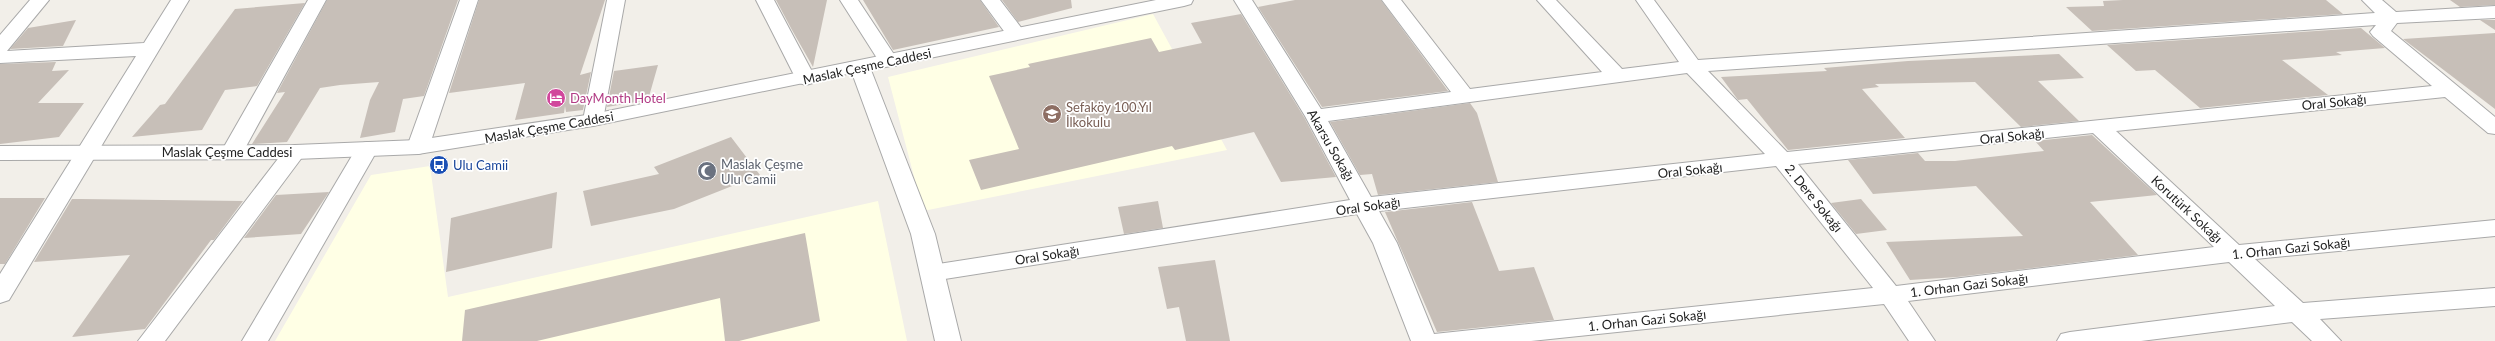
<svg xmlns="http://www.w3.org/2000/svg" width="2495" height="341" font-family="Lato,sans-serif">
<rect width="100%" height="100%" fill="#f2efe9"/>
<path fill="#ffffe5" d="M1153,14l74,136 -304,61 -35,-134z
M430,166l18,131 430,-96 29,140h-632l96,-166z"/>
<path fill="#c7bfb8" d="M327,0h131l-34,96 -21,3 -8,33 -35,6 10,-38 9,-18 -39,3 -20,3 -33,54 -35,2 33,-52 -8,1z
M479,0h126l-25,75 11,-3 -8,38 -17,2 -1,-6 -1,7 -49,7 10,-37 -76,10z
M776,0h51l-14,67 -21,-37z
M863,0h117l19,27 -106,23z
M1002,0h69l1,8 -54,14z
M1295,0h86l67,91 -126,16 -64,-100z
M2123,0h203l17,14 -251,17 -26,-24 38,-1 -1,-5z
M2450,0h45v5l-35,2z
M305,3l-48,83 -32,4 -23,40 -70,7 28,-32 5,-1 70,-95z
M1241,14l63,103 32,60 -55,5 -27,-50 -79,18 -3,-4 -191,44 -12,-30 50,-11 -30,-73 41,-9 -2,-3 123,-26 8,14 43,-9 -11,-20z
M76,20l-13,26 -53,3 18,-21z
M2480,20h15v10z
M2361,28l24,20 -49,4 6,3 -60,5 46,35 -128,13 -45,-38 -19,1 -29,-26z
M2495,33v76l-92,-70z
M2059,54l25,24 -46,3 41,40 -58,6 -46,-45 -100,2 4,3 -17,2 43,49 -117,12 -41,-51 -9,1 -17,-23 106,-6 -3,-3 84,-7z
M56,62l-4,9 17,-1 -31,33h46l-25,34 -59,7v-80z
M658,65l-10,35 -41,7 7,-36z
M1470,103l7,10 21,69 -120,13 -6,-21 -12,1 -30,-53z
M2092,135l65,60 -67,7 48,53 -181,22 -47,3 -24,-38 137,-6 -47,-50 -103,8 -25,-34 70,-7 7,8h30l89,-10 -9,-10z
M731,137l29,38 -86,34 -83,17 -8,-35 76,-17 -5,-7z
M329,192l-28,42 -57,4 32,-43z
M557,192l-5,56 -106,24 5,-54z
M0,198h45l-40,66h-5z
M72,199h9l162,2 -29,39h-3l-66,89 -73,8 58,-82 -96,7z
M1861,199l26,31 -31,4 -25,-31z
M1158,201l5,27 -39,6 -6,-27z
M1472,202l27,69 35,-4 20,53 -117,12 -52,-120z
M805,233l15,88 -81,20h-14l-5,-43 -183,43h-75l3,-31z
M1215,260l15,81h-44l-7,-34 -12,2 -9,-42z"/>
<g fill="none" stroke-linecap="round" stroke-linejoin="round">
<defs>
<path id="minor" d="M30,0h19l-42,51 137,-8 27,-43h18l-180,300 -9,3v-29l136,-218 -136,7v-28z
M308,0h18l-83,152 -3,5 -8,2 -8,-2 -3,-5z
M460,0h18l-49,147 -3,5 -8,2 -8,-2 -3,-5z
M607,0h18l-22,120 -3,4 -7,2 -7,-2 -3,-4z
M756,0h18l42,79 -3,4 -7,2 -7,-2 -3,-4z
M840,0h18l41,62 -3,4h-14z
M981,0h19l26,34 -3,4h-14z
M1234,0h18l69,109 130,-17 -69,-92h19l69,89 132,-17 -65,-72h19l66,69 57,-7 -43,-62h18l44,60 677,-47 -13,-13h20l14,12 99,-6v12l-98,5 -6,8 104,86v17l-7,-1 -43,-36 -329,34 123,114 256,-25v16l-240,23 48,44 192,-15v18l-175,13 21,22h-29l-20,-19 -151,19h-84l4,-7 9,-2 205,-26 -46,-44 -321,39 27,40h-26l-25,-37 -353,37h-120l-38,-98 -16,-29 -425,67 -9,-2 -3,-6 3,-6 9,-2 418,-65 -45,-84zM2376,25l-6,7 3,4 59,50 -645,66 -79,-81zM1687,73l78,81 -394,43 -43,-76zM2093,133l121,114 -318,39 -98,-122zM1776,166l97,122 -439,46 -37,-91 -18,-32z
M367,142l8,2 3,5 -110,192h-26l114,-192 3,-5z
M295,145l8,2 3,5 -141,189h-27l149,-194z"/>
<path id="tertiary" d="M1156,0h37l-2,4 -7,2 -313,64 64,164 26,107h-26l-24,-107 -59,-161 -259,53 -175,28 -123,5 -295,1v-14l295,-1 123,-5 175,-26z"/>
</defs>
<use href="#minor" stroke="#a9a9a9" stroke-width="2"/>
<use href="#tertiary" stroke="#a9a9a9" stroke-width="2"/>
<use href="#minor" fill="#fff" fill-rule="evenodd"/>
<use href="#tertiary" fill="#fff" fill-rule="evenodd"/>
</g>
<defs>
<symbol id="hotel-disc" viewBox="-11 -11 22 22"><circle r="9.5" fill="#d1479c" stroke="#fff"/><path d="M-6-4.5h1.5V1H6V5H4.5V3h-9V5H-6ZM-4 0a1.8 1.8 0 1 1 3.6 0ZM.5 0V-2.5h3Q6-2.5 6 0Z" fill="#fff"/></symbol>
<symbol id="school-disc" viewBox="-11 -11 22 22"><circle r="9.5" fill="#8d6e63" stroke="#fff"/><path d="M0-5L7-2L0 1L-7-2ZM-4 1L0 2.5L4 1V4Q0 6-4 4Z" fill="#fff"/></symbol>
<symbol id="bus-disc" viewBox="-11 -11 22 22"><circle r="9.5" fill="#1a4fb4" stroke="#fff"/><path d="M-5-6H5V4H4V6H2V4H-2V6H-4V4H-5ZM-3.5-4V0h7V-4ZM-3.5 1.2v1.5H-2V1.2ZM2 1.2v1.5H3.5V1.2Z" fill="#fff"/></symbol>
<symbol id="mosque-disc" viewBox="-11 -11 22 22"><circle r="9.5" fill="#6b7280" stroke="#fff"/><path d="M3.5-4.9A6 6 0 1 0 3.5 4.9A5 5 0 1 1 3.5-4.9Z" fill="#fff"/></symbol>
</defs>
<g fill-rule="evenodd">
<use href="#hotel-disc" x="545" y="87" width="22" height="22"/>
<use href="#school-disc" x="1041" y="103" width="22" height="22"/>
<use href="#bus-disc" x="428" y="154" width="22" height="22"/>
<use href="#mosque-disc" x="696" y="160" width="22" height="22"/>
</g>
<g text-anchor="middle" dominant-baseline="central" stroke-width="3.5" stroke-linejoin="round" paint-order="stroke">
<g font-size="13" fill="#222" stroke="#fff">
<text transform="translate(867 66) rotate(-12)">Maslak Çeşme Caddesi</text>
<text transform="translate(2334 102) rotate(-6)">Oral Sokağı</text>
<text transform="translate(549 127) rotate(-10)">Maslak Çeşme Caddesi</text>
<text transform="translate(2012 136) rotate(-6)">Oral Sokağı</text>
<text transform="translate(1331 145) rotate(60)">Akarsu Sokağı</text>
<text x="227" y="152">Maslak Çeşme Caddesi</text>
<text transform="translate(1690 170) rotate(-6)">Oral Sokağı</text>
<text transform="translate(1814 198) rotate(51)">2. Dere Sokağı</text>
<text transform="translate(1368 206) rotate(-8)">Oral Sokağı</text>
<text transform="translate(2187 209) rotate(43)">Korutürk Sokağı</text>
<text transform="translate(2291 248) rotate(-6)">1. Orhan Gazi Sokağı</text>
<text transform="translate(1047 255) rotate(-9)">Oral Sokağı</text>
<text transform="translate(1969 285) rotate(-7)">1. Orhan Gazi Sokağı</text>
<text transform="translate(1647 320) rotate(-6)">1. Orhan Gazi Sokağı</text>
</g>
<g font-size="13" fill="#b23c85" stroke="#fff" text-anchor="start">
<text x="570" y="98">DayMonth Hotel</text>
</g>
<g font-size="13" fill="#785e54" stroke="#fff" text-anchor="start">
<text x="1066" y="107">Sefaköy 100.Yıl<tspan x="1066" dy="15">İlkokulu</tspan></text>
</g>
<g font-size="13" fill="#5b616d" stroke="#fff" text-anchor="start">
<text x="721" y="164">Maslak Çeşme<tspan x="721" dy="15">Ulu Camii</tspan></text>
</g>
<g font-size="13" fill="#164399" stroke="#fff" text-anchor="start">
<text x="453" y="165">Ulu Camii</text>
</g>
</g>
</svg>
